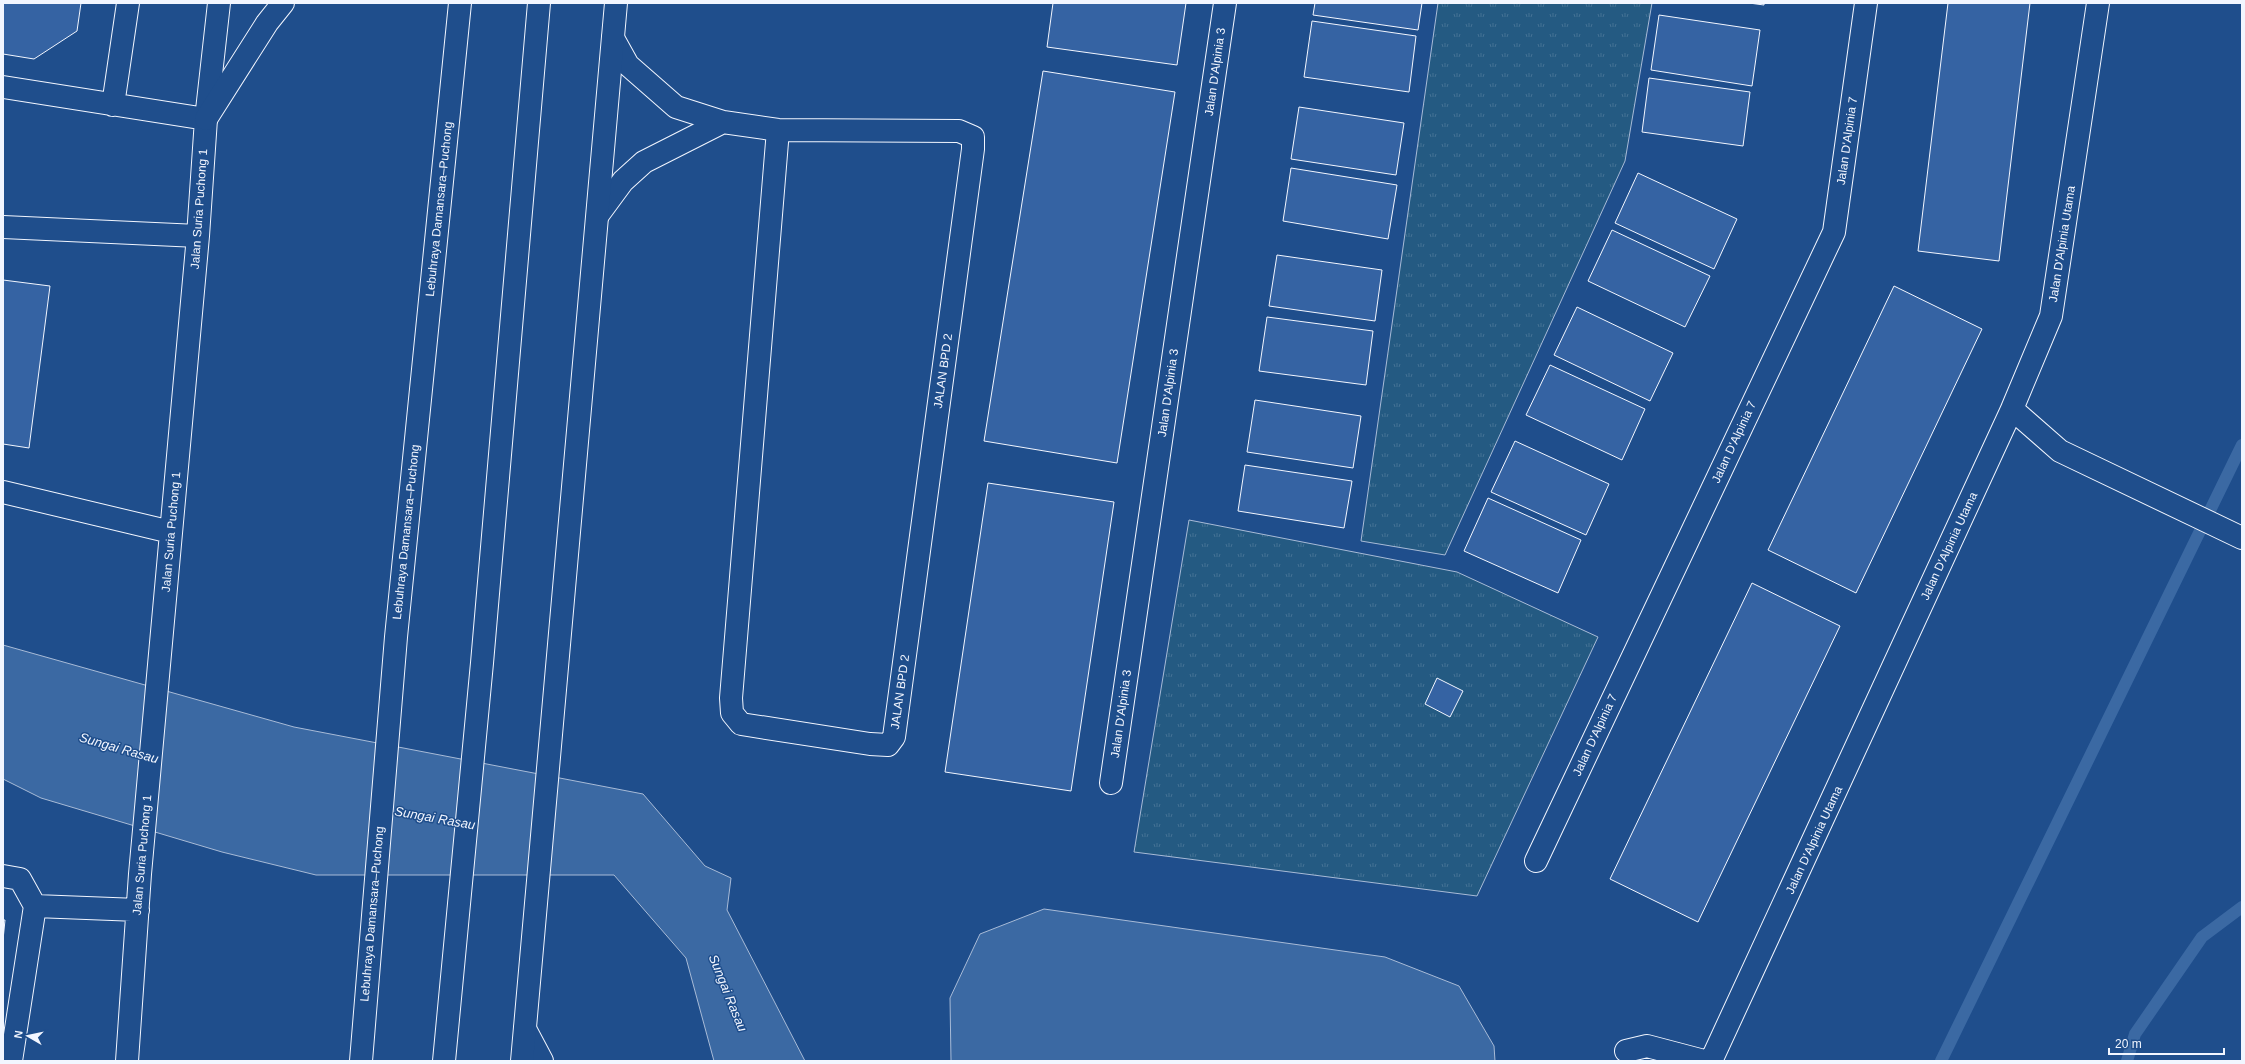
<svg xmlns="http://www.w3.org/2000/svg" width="2245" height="1064" font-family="Helvetica,sans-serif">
<defs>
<pattern id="grass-tufts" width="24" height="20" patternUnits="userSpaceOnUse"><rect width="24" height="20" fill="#245a82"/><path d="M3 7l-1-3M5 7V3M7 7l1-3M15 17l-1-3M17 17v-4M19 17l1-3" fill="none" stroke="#447295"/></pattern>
</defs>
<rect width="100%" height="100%" fill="#1f4e8c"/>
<path fill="url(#grass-tufts)" stroke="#a8bbd7" d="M1438,3h214l-27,158 -180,394 -84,-14z
M1189,520l268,52 141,65 -121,259 -343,-44z"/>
<path fill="#3b69a3" stroke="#a8bbd7" d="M3,645l291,82 349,67 62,72 26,12 -4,32 78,151h-91l-28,-103 -72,-83h-298l-94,-23 -181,-54 -38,-19z
M1044,909l341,48 74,29 35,60 1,15h-544l-1,-63 30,-64z"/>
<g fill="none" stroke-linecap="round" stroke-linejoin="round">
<path stroke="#3b69a3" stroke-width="12" d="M1941,1061l301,-616
M2127,1061l8,-27 67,-97 40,-30"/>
</g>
<path fill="#3563a3" stroke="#f2f6ff" d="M3,3h78l-4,28 -43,28 -31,-5z
M1053,3h133l-9,62 -130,-18z
M1315,3h107l-4,27 -105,-15z
M1749,3h15v2z
M1948,3h82l-31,258 -81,-10z
M1659,15l101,15 -8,56 -101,-16z
M1312,21l104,15 -7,56 -105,-15z
M1043,71l132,21 -58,371 -133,-22z
M1649,78l101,14 -7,54 -101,-14z
M1299,107l105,16 -8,52 -105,-16z
M1291,168l106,17 -9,54 -105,-18z
M1638,173l99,46 -23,50 -99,-46z
M1612,230l98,46 -25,51 -97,-46z
M1277,255l105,15 -7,51 -106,-15z
M3,280l47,6 -21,162 -26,-4z
M1894,286l88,43 -126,264 -88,-43z
M1577,307l96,46 -23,48 -96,-46z
M1267,317l106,14 -7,54 -107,-14z
M1550,365l95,44 -23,51 -96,-45z
M1255,400l106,16 -8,52 -106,-16z
M1515,441l94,43 -23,51 -95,-43z
M1245,465l107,16 -8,47 -106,-17z
M988,483l126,19 -43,289 -126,-19z
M1488,498l93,42 -23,53 -94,-42z
M1752,583l88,43 -142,296 -88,-43z
M1437,678l26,13 -13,26 -25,-13z
M3,920h2l-2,20z"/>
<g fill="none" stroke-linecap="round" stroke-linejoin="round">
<defs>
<path id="minor" d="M613,38l15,27 48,42 47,15 55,8 181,1 14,6v12l-79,588 -6,8 -18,-1 -129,-20 -9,-11 -1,-15 47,-568
M3,87l203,32
M113,105l15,-102
M598,215l25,-34 21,-19 79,-40
M3,227l195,9
M2012,409l48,42 182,87
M3,492l168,40
M1111,783l114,-780
M1536,861l298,-629 32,-229
M3,876l17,3 15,27 -24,155
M35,906l103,4
M525,1029l17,32
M1626,1051l21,-5 57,15
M127,1061l13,-187 58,-638 8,-117 13,-116
M1711,1061l301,-652 39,-93 47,-313"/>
<path id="highway" d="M206,119l61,-96 16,-20
M361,1061l35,-424 64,-634
M444,1061l38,-398 57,-660
M522,1061l94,-1058"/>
</defs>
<use href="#minor" stroke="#f2f6ff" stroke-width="24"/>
<use href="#highway" stroke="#f2f6ff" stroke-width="24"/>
<use href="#minor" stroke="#1f4e8c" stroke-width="22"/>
<use href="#highway" stroke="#1f4e8c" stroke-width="22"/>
</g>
<g text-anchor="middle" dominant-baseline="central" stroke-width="3" stroke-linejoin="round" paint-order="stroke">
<g font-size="12" fill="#f2f6ff" stroke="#1f4e8c">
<text transform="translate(1215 72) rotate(-82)">Jalan D'Alpinia 3</text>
<text transform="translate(1847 141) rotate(-82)">Jalan D'Alpinia 7</text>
<text transform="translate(199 209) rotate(-86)">Jalan Suria Puchong 1</text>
<text transform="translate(439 209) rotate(-84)">Lebuhraya Damansara–Puchong</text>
<text transform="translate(2062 244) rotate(-81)">Jalan D'Alpinia Utama</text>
<text transform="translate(943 371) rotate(-82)">JALAN BPD 2</text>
<text transform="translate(1168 393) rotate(-82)">Jalan D'Alpinia 3</text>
<text transform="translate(1734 442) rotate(-65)">Jalan D'Alpinia 7</text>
<text transform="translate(171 532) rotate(-85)">Jalan Suria Puchong 1</text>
<text transform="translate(406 532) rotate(-84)">Lebuhraya Damansara–Puchong</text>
<text transform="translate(1949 546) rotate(-65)">Jalan D'Alpinia Utama</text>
<text transform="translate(900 692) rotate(-82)">JALAN BPD 2</text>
<text transform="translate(1121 714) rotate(-82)">Jalan D'Alpinia 3</text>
<text transform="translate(1595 735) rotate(-65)">Jalan D'Alpinia 7</text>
<text transform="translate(1814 840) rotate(-65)">Jalan D'Alpinia Utama</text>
<text transform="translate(142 855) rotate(-85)">Jalan Suria Puchong 1</text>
<text transform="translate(372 914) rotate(-85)">Lebuhraya Damansara–Puchong</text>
</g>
<g font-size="13" font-style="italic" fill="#f2f6ff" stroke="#1f4e8c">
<text transform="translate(119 748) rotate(16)">Sungai Rasau</text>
<text transform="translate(435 818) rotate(10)">Sungai Rasau</text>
<text transform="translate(728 993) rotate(68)">Sungai Rasau</text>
</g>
</g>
<rect width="2245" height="1064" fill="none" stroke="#f2f6ff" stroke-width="8"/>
<g transform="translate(28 1036) rotate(279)" stroke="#1f4e8c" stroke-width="3" paint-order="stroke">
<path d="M0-3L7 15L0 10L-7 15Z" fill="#f2f6ff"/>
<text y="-6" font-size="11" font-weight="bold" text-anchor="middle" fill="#f2f6ff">N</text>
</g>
<path d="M2109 1048v6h115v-6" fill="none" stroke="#f2f6ff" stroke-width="2"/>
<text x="2115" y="1048" font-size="12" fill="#f2f6ff" stroke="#1f4e8c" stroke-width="3" paint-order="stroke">20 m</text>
</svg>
